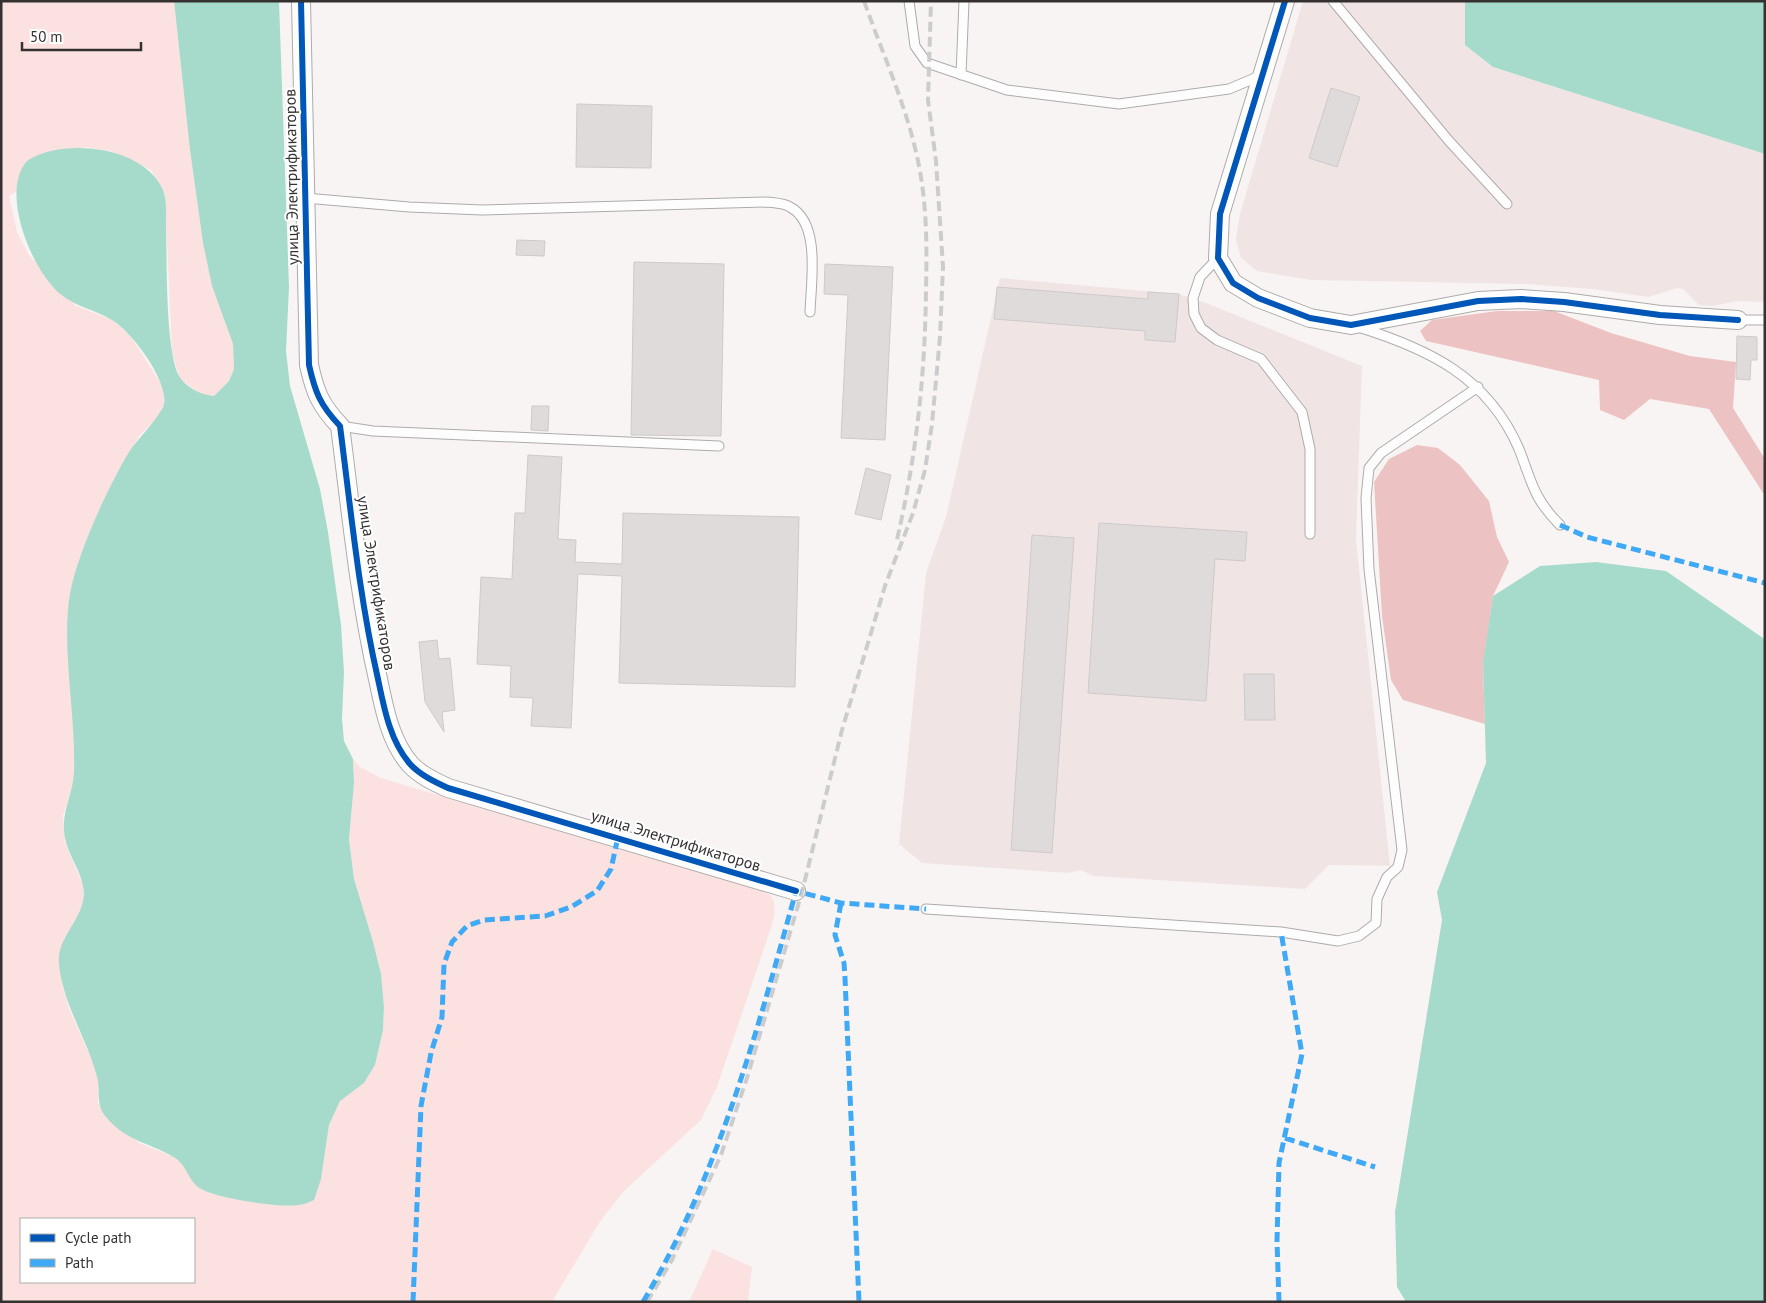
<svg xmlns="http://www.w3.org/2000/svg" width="1766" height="1303" font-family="'PT Sans',sans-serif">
<rect width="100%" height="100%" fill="#f9f4f4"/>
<path fill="#f0e5e4" d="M1303,1h162v44l28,22 272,87v148l-28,-1 -25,5 -13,-1 -16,-16 -6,-1 -28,9 -58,-8 -65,-5 -215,-4 -54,-9 -16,-13 -3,-10 -2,-9 4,-25z
M1000,278l179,16 27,9 156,63 -6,173 34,327 -61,-1 -24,24 -212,-13 -12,-6 -13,3 -146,-10 -23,-19 27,-271 20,-56z"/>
<path fill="#fbe2e1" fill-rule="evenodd" d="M1,1h173l16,149 13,93 9,43 21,58 1,25 -5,12 -15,15 -12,-1 -22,-16 -8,-27 -7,-158 -14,-24 -40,-19 -26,-4 -76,49 8,36 12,23 47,51 35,13 19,16 33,52 1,18 -4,10 -21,21 -69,156 -2,48 7,96 -1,44 -11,36 2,27 18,42v24l-19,29 -2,47 8,26 22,49 7,23 -1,20 41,40 31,12 15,10 12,21 124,-7 8,-54 11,-24 24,-18 11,-18 8,-35 1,-23 -3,-33 -27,-95 -5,-40 5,-56 -1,-24 7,8 21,11 230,69 150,42c17,9 15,19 11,36l-55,162 -16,33 -78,72 -24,31 -47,79h-551zM21,1219h173v63h-173z
M713,1249l39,18 -4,35h-59z"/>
<path fill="#ecc3c2" d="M1497,311h57l57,22 79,23 46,6 -3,46 32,51v37l-56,-87 -59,-10 -26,21 -24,-10 -1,-30 -173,-39 -6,-10 12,-11z
M1417,445l21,3 22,17 29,36 8,36 12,25 -16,34 -10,70 2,58 -82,-24 -12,-20 -9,-64 -8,-134 15,-23z"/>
<path fill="#a6dbcb" d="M174,1h105l10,286 -3,64 4,35 30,103 8,43 13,93 3,47 -2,47 2,22 9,18 1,24 -5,56 5,40 19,63 8,32 3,33 -1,23 -8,35 -11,18 -24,18 -11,24 -8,54 -7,21c-5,2 -11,5 -16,5 -18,3 -86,-7 -100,-18 -9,-7 -11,-19 -20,-27 -24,-17 -51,-17 -72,-43 -11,-13 -5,-26 -9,-40 -10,-39 -34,-72 -38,-113 -3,-30 30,-47 24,-78 -3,-17 -15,-31 -18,-48 -5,-26 8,-42 9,-66 2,-58 -13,-124 -4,-179 8,-41 38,-106 59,-141 8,-12 34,-39 35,-48 4,-24 -32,-72 -52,-84 -18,-11 -35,-12 -53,-27 -29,-26 -59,-102 -32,-132 20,-14 53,-15 75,-11 24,4 51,17 61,40 4,10 3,23 3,34 1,33 -1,126 13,152 7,12 23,19 35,20l15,-15 5,-12 -1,-25 -21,-58 -9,-43 -13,-93z
M1465,1h300v153l-272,-87 -28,-22z
M1596,562l70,9 97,67 2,4v660h-359l-9,-15 -2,-75 47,-292 -5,-28 49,-129 -3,-101 10,-66 47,-30z"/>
<path fill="#dfdbdb" stroke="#cecaca" d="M1331,88l29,9 -23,70 -28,-9z
M577,104l75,2 -1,62 -75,-1z
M517,240l28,1 -1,15 -28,-1z
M634,262l90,2 -3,172 -90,-1z
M825,264l68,3 -8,173 -44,-2 7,-143 -24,-1z
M997,287l151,12v-7l31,2 -4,48 -30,-2v-9l-151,-12z
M1737,336l20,1v23h-6l-1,20 -14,-1z
M532,406h17l-1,25 -17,-1z
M528,455l34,2 -4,82 18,1 -1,22 47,2 1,-51 176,4 -4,170 -176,-4 3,-107 -44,-2 -7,154 -40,-2 2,-28 -23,-1 1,-31 -34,-2 4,-87 31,2 3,-66h10z
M866,468l25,7 -10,45 -26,-6z
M1099,523l148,9 -2,29 -30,-2 -9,142 -118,-8z
M1032,535l42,3 -22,315 -41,-3z
M437,640l2,19 11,-1 5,52 -13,2 2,20 -19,-30 -6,-60z
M1244,674h30l1,46h-30z"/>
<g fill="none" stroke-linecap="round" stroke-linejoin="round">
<defs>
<path id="lane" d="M909,1l6,45 12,17 80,27 112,14 110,-15 33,-14
M1333,1l116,140 58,63
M961,75l3,-74
M305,198l104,9 73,3 285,-8c7,1 17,1 23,5 31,16 21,75 20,105
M1218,258l-18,19 -7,21 1,16 7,14 16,12 44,19 41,53 8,37v85
M1738,320h27
M1358,327c71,22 130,50 161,122 13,33 14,49 41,76
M340,426l33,5 346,15
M926,909l355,23 57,9 21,-5 17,-13 1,-24 10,-22 11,-10 4,-17 -33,-281 -3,-71 3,-30 12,-15 97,-66"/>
<path id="street" d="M301,1l8,364c6,27 11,40 31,61 11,85 19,170 38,253 6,29 12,62 32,85 10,11 25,18 38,24l348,103
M1285,1l-65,213 -2,44 15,25 25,15 52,20 41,7 127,-24 43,-2 43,3 96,13 78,5"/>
</defs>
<use href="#lane" stroke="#afabab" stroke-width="11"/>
<use href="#street" stroke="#afabab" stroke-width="20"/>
<use href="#lane" stroke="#fefdfd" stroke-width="9"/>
<use href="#street" stroke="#fefdfd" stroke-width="18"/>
<path stroke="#cdcccc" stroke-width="4" stroke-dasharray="10 5" stroke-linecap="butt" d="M864,1c19,54 44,108 55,165 8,41 8,82 7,124 -1,89 -10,168 -30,254
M647,1302l25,-42 49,-105 26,-77 55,-186 40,-162 43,-144 28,-73 12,-43 7,-46 8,-87 3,-70 -7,-106 -8,-61 3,-99"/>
<path stroke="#3fa9f5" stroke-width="5" stroke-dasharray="10 5" stroke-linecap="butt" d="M1560,525l27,12 178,46
M841,903l-6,32 9,28 1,15 14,324
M1285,1138l90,29
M413,1302l8,-196 10,-53 11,-36 2,-53 8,-22 15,-16 17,-6 61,-4 26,-9 26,-16 14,-22 7,-32
M643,1302c76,-128 114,-270 153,-411l45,12 85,6
M1279,1302l-2,-61 2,-78 23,-109 -21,-122"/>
<defs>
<path id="cycleway" d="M301,1l8,364c6,27 11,40 31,61 11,85 19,170 38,253 6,29 12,62 32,85 10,11 25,18 38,24l348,103
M1285,1l-65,213 -2,44 15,25 25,15 52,20 41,7 127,-24 43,-2 43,3 96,13 78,5"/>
</defs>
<use href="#cycleway" stroke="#fff" stroke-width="9"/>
<use href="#cycleway" stroke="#0057b8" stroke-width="6"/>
</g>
<g text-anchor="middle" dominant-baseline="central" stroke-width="4" stroke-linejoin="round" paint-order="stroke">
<g font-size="16" fill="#353131" stroke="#fff">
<text transform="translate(291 177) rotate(-91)">улица Электрификаторов</text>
<text transform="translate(377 583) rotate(81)">улица Электрификаторов</text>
<text transform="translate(676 840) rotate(17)">улица Электрификаторов</text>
</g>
</g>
<rect width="1766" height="1303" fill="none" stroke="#353131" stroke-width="5"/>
<rect x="20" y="1218" width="175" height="65" fill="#ffffff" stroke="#aeadad"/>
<rect x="30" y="1234" width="25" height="8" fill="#0057b8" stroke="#aeadad"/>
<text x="65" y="1243" font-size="15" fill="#353131">Cycle path</text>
<rect x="30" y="1259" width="25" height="8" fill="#3fa9f5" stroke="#aeadad"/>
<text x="65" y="1268" font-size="15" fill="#353131">Path</text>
<path d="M22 42v8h119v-8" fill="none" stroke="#353131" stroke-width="2.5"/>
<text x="30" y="42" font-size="15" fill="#353131" stroke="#ffffff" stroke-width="4" paint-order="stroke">50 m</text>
</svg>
